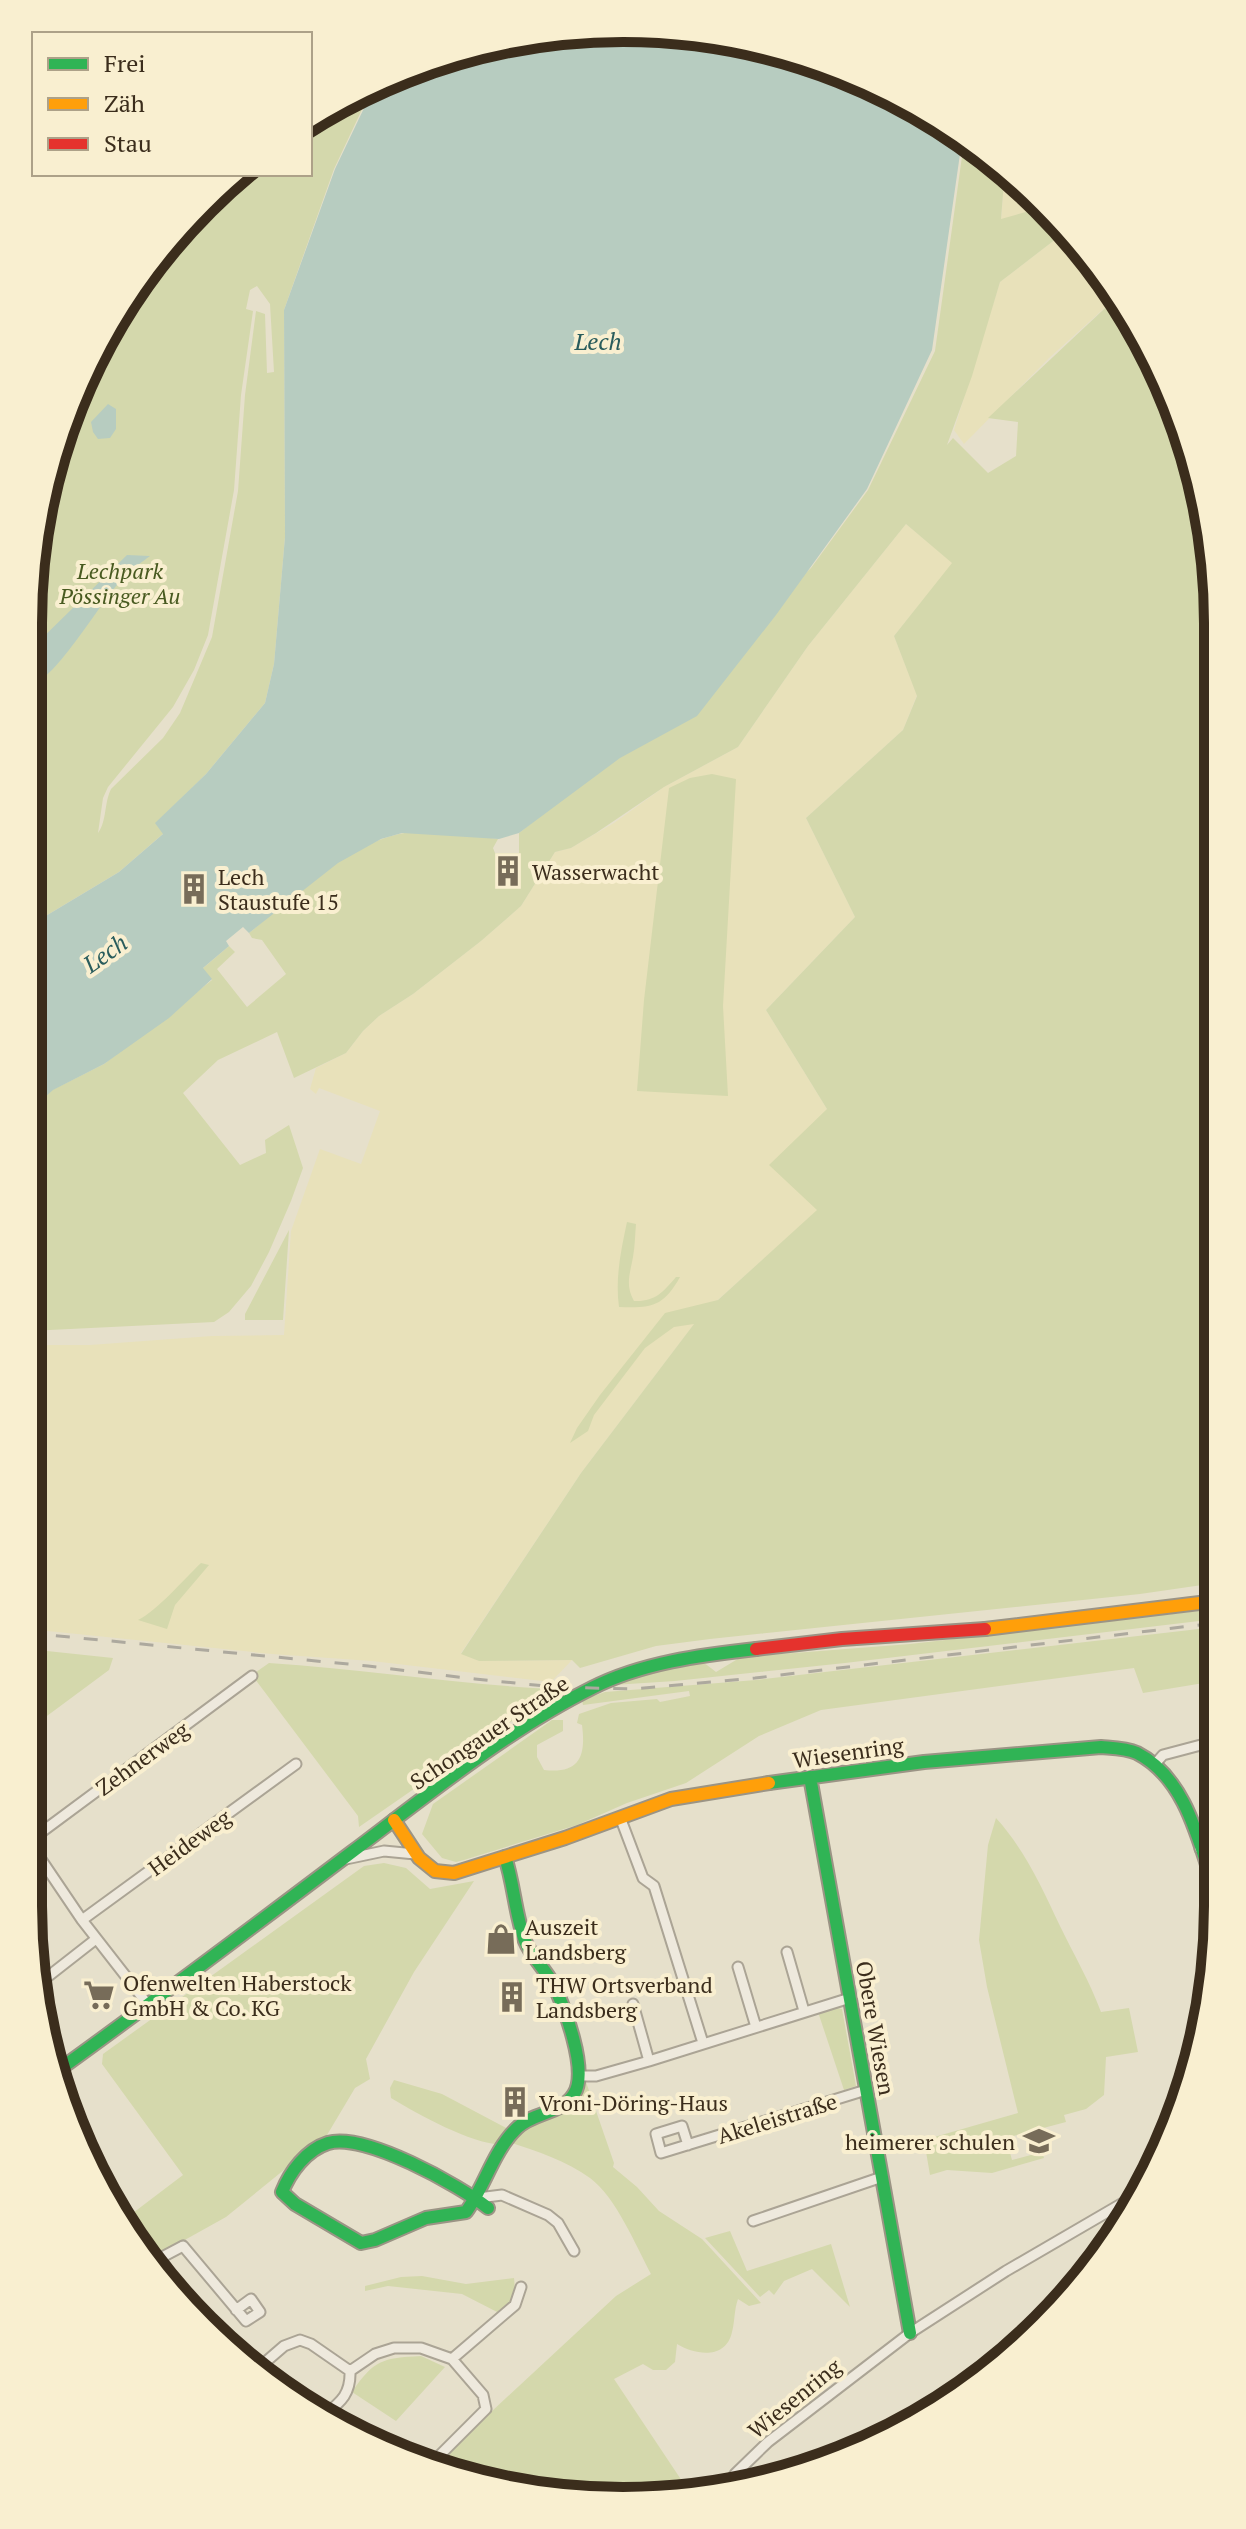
<svg xmlns="http://www.w3.org/2000/svg" width="1246" height="2529" font-family="'PT Serif',serif">
<rect width="100%" height="100%" fill="#e6e0cb"/>
<path fill="#e8e1ba" d="M1005,169l10,6 28,32 -42,13z
M1065,232l54,63 -70,63 -85,86 -10,-14 46,-148z
M906,524l47,39 -59,73 23,59 -14,35 -97,88 49,99 -89,93 61,99 -9,101 -117,105 -120,158 -120,180 18,8 93,-1 -21,22 -179,-21 -100,-7 -244,-25 1,-284h61l122,-9 72,-1 7,-104 29,-82 41,15 19,-53 -61,-23 -3,6 -6,-5 6,-21 30,-15 17,-22 16,-15 34,-22 68,-53 40,-35 34,-54 16,-4 43,-25 50,-36 74,-40 70,-101z"/>
<path fill="#d4d8ac" fill-rule="evenodd" d="M373,86l-39,83 -50,141 1,227 -11,127 -9,39 -59,71 -50,49 8,10 -45,39 -90,54v-341l19,-116 41,-109 62,-99 79,-85 80,-2v-55l15,-11zM257,286l13,18 4,68 -7,1 -2,-59 -9,-3 -11,84 -7,96 -26,146 -32,76 -17,25 -52,51c-7,14 -4,32 -13,44l5,-35 5,-11 65,-80 21,-37 14,-35 26,-145 7,-95 12,-84 -7,-2 4,-19z
M964,142l41,27 -4,50 42,-12 22,25 -65,50 -28,94 -25,69 6,-7 35,35 28,-17 2,-34 -30,-4 131,-123 54,101 40,150 3,1037 -76,11 -430,45 -54,7 -76,22 -8,-8 -93,1 -18,-7 120,-181 113,-149 -20,3 -29,21 -51,67 -6,16 -18,12 7,-15 23,-33 65,-82 53,-13 99,-90 -48,-45 58,-56 -61,-99 89,-93 -49,-99 97,-88 14,-34 -23,-60 58,-73 -46,-39 -98,122 -70,101 -74,40 -68,46 -25,15 -16,4 -34,54 -40,35 -68,53 -34,22 -16,15 -17,22 -52,25 -17,-46 -59,28 -35,33 57,72 26,-12 -1,-13 24,-15 14,43 -12,33 -22,51 -18,34 -22,26 -15,10 -185,9v-220l23,-21 52,-26 108,-84 -10,-11 27,-23 6,6 -18,17 30,38 39,-33 -24,-34 -10,-2 -3,-5c41,-33 97,-88 150,-99 24,-6 74,1 99,5l-5,9 2,5h24v-20l30,-24 262,-241 57,-78 67,-139z
M712,774l24,5 -13,227 5,90 -91,-5 7,-91 25,-212 21,-10z
M627,1222l9,2c-1,11 -1,22 -3,33 -3,17 -8,28 1,44 21,1 29,-9 42,-24h4c-17,30 -28,31 -61,30 -4,-29 2,-57 8,-85z
M289,1230l-6,90h-38v-6z
M201,1563l8,2 -34,40 -8,24 -29,-9c20,-10 45,-40 63,-57z
M1216,1609v10l-371,44 -170,18 -62,4c20,-6 75,-27 92,-21 3,1 8,6 11,8l25,-15 169,-13z
M1216,1627v54l-73,12 -9,-25 -313,42 -62,26 -73,47 -59,20 -50,22 -113,35 -8,2 -14,-4 -20,-24 11,-30 119,-84h11v11l-26,14v12l7,13c36,4 42,-14 38,-45l-5,-2 2,-9 32,-11 46,-4 3,3 30,-6 -1,-5 -106,14 -1,-5 23,-8 151,-12z
M28,1649l85,9 -4,12 -81,60z
M269,1663c94,6 187,21 281,26l1,5 -192,133 -1,-11 -106,-141z
M996,1818c29,32 46,70 64,108 14,29 30,56 41,86l28,-4 9,44 -32,5 -2,38 -18,14 -22,6 2,7 -60,16 6,22 30,-8 2,6 -52,15 -45,-3 -17,5 -6,-35 94,-27 -31,-126 -8,-47 9,-95z
M384,1863l22,5 24,21 44,-8 -60,91 -48,87 4,20 -15,9 -28,47 -101,82 -79,44 -22,-42 58,-44 -81,-111 1,-10 261,-188z
M837,2008l5,1 14,77 -12,4 -26,-78z
M585,2079l29,84 -1,4 24,20 22,24 43,28 59,64 -12,3 -11,-7c-4,11 -3,22 -6,33 -6,28 -37,23 -55,12l-2,18 -9,8h-13l-10,-6 -29,15 78,117 -186,-7 -72,-27 53,-51 4,1 125,-116 35,-22c-15,-28 -35,-77 -61,-96 -23,-17 -54,-27 -81,-36l8,-11 46,-23z
M394,2080l48,14 70,37 -10,14c-32,-2 -83,-30 -111,-47l-1,-10z
M730,2231l17,40 84,-27 19,63 -38,-38 -28,12 -10,14 -5,-5 -9,7 -55,-59z
M422,2276l44,8 48,-6c2,16 -1,25 -13,36l-39,-20 -74,-8 -23,5v-5l36,-9z
M421,2356l24,11 -49,54 -44,-29c22,-32 30,-34 69,-36z"/>
<path fill="#b7ccc0" d="M661,29l116,19 109,41 76,51 -30,210 -65,139 -91,126 -79,101 -77,42 -101,75 -20,6 -97,-6 -21,6 -43,24 -89,70 -6,-6 -17,14 3,5 -26,22 9,11 -43,39 -65,46 -51,26 -24,21v-185l90,-54 44,-38 -8,-11 51,-49 59,-71 9,-39 11,-127 -1,-227 51,-141 40,-84 56,-25 114,-27z
M108,404l8,5v20l-6,9 -12,1 -5,-7 -2,-10z
M127,555l23,1c-8,6 -18,13 -25,20 -23,22 -68,104 -96,110v-35z"/>
<g fill="none" stroke-linecap="round" stroke-linejoin="round">
<defs>
<path id="street" d="M1155,1764l8,-9 53,-14
M620,1817l23,61 11,8 49,157
M1200,1849l16,-4
M346,1859l38,-8 31,3
M82,1920l214,-156
M787,1952l17,59
M738,1967l18,60
M41,1982l55,-43
M633,2004l16,57
M149,2006l-67,-86 -46,-68 -1,-10 4,-8 213,-158
M580,2076h16l53,-15 201,-63
M688,2145l-6,-19 -26,8 5,19 205,-63
M478,2198l24,-3 46,20 10,8 16,28
M753,2221l129,-44
M149,2264l34,-18 63,75 14,-9 -9,-13 -15,11
M452,2359l63,-54 6,-18
M255,2371l29,-25 16,-6 11,4 39,27c1,25 -11,32 -29,47
M350,2371l25,-17 19,-6h27l31,11 31,36 3,14 -53,53
M724,2489l11,-15 33,-32 142,-109 96,-62 134,-78"/>
<path id="fast" d="M810,1777l100,556
M769,1783l155,-21 177,-15c12,1 25,1 36,6 51,26 63,94 80,143
M56,2072c100,-72 198,-146 296,-220 74,-56 157,-123 240,-164 49,-25 109,-33 164,-39
M488,2208c-29,-23 -124,-76 -160,-65 -22,7 -38,29 -46,49l13,12 66,39 14,-3 51,-22 40,-6c19,-26 27,-61 51,-84 16,-16 45,-14 57,-34 15,-23 -10,-89 -22,-112 -8,-14 -21,-26 -27,-41 -10,-27 -11,-57 -20,-84"/>
<path id="slow" d="M985,1629l231,-28
M394,1820l25,38 16,13 19,2 111,-35 106,-39 98,-16"/>
<path id="jam" d="M756,1649l86,-10 143,-10"/>
</defs>
<use href="#street" stroke="#aba495" stroke-width="13"/>
<use href="#fast" stroke="#9b9485" stroke-width="16"/>
<use href="#slow" stroke="#9b9485" stroke-width="16"/>
<use href="#jam" stroke="#9b9485" stroke-width="16"/>
<use href="#street" stroke="#eee9dd" stroke-width="9"/>
<use href="#fast" stroke="#30b455" stroke-width="12"/>
<use href="#slow" stroke="#ff9f0a" stroke-width="12"/>
<use href="#jam" stroke="#e5322d" stroke-width="12"/>
<path stroke="#ada99e" stroke-width="3" stroke-dasharray="14 14" stroke-linecap="butt" d="M28,1633l340,33 107,13 80,8 78,2 122,-11 461,-55"/>
</g>
<defs>
<symbol id="building-bare" viewBox="-9 -9 18 18"><path d="M-4-6H4V6H1V3H-1V6H-4ZM-2.5-4.3h1.7v1.8h-1.7ZM.8-4.3h1.7v1.8H.8ZM-2.5-1h1.7V.8h-1.7ZM.8-1h1.7V.8H.8Z" fill="#776c59" stroke="#f9efd0" stroke-width="2.5" paint-order="stroke"/></symbol>
<symbol id="shop-bare" viewBox="-9 -9 18 18"><path d="M-5-2.5h2.3a2.7 3.5 0 0 1 5.4 0H5L5.5 6h-11ZM-1.5-2.5h3a1.5 2.3 0 0 0-3 0Z" fill="#776c59" stroke="#f9efd0" stroke-width="2.5" paint-order="stroke"/></symbol>
<symbol id="supermarket-bare" viewBox="-9 -9 18 18"><path d="M-6-5.5h2.5l.6 2H6L4.5 2H-2.5L-4.4-4H-6ZM-1.5 3.2a1.3 1.3 0 1 0 .1 0ZM3 3.2a1.3 1.3 0 1 0 .1 0Z" fill="#776c59" stroke="#f9efd0" stroke-width="2.5" paint-order="stroke"/></symbol>
<symbol id="school-bare" viewBox="-9 -9 18 18"><path d="M0-5L7-2L0 1L-7-2ZM-4 1L0 2.5L4 1V4Q0 6-4 4Z" fill="#776c59" stroke="#f9efd0" stroke-width="2.5" paint-order="stroke"/></symbol>
</defs>
<g fill-rule="evenodd">
<use href="#building-bare" x="486" y="849" width="44" height="44"/>
<use href="#building-bare" x="172" y="867" width="44" height="44"/>
<use href="#shop-bare" x="479" y="1917" width="44" height="44"/>
<use href="#supermarket-bare" x="77" y="1973" width="44" height="44"/>
<use href="#building-bare" x="490" y="1975" width="44" height="44"/>
<use href="#building-bare" x="493" y="2080" width="44" height="44"/>
<use href="#school-bare" x="1017" y="2119" width="44" height="44"/>
</g>
<g text-anchor="middle" dominant-baseline="central" stroke-width="8" stroke-linejoin="round" paint-order="stroke">
<g font-size="22" font-style="italic" fill="#485a20" stroke="#f9efd0">
<text x="120" y="570">Lechpark<tspan x="120" dy="25">Pössinger Au</tspan></text>
</g>
<g font-size="22" fill="#3b2d1c" stroke="#f9efd0" text-anchor="start">
<text x="532" y="871">Wasserwacht</text>
<text x="218" y="876">Lech<tspan x="218" dy="25">Staustufe 15</tspan></text>
<text x="525" y="1926">Auszeit<tspan x="525" dy="25">Landsberg</tspan></text>
<text x="123" y="1982">Ofenwelten Haberstock<tspan x="123" dy="25">GmbH &amp; Co. KG</tspan></text>
<text x="536" y="1984">THW Ortsverband<tspan x="536" dy="25">Landsberg</tspan></text>
<text x="539" y="2102">Vroni-Döring-Haus</text>
<text x="1015" y="2141" text-anchor="end">heimerer schulen</text>
</g>
<g font-size="22" fill="#3b2d1c" stroke="#f9efd0">
<text transform="translate(489 1732) rotate(-34)">Schongauer Straße</text>
<text transform="translate(848 1752) rotate(-8)">Wiesenring</text>
<text transform="translate(142 1758) rotate(-36)">Zehnerweg</text>
<text transform="translate(189 1842) rotate(-36)">Heideweg</text>
<text transform="translate(876 2028) rotate(80)">Obere Wiesen</text>
<text transform="translate(777 2118) rotate(-17)">Akeleistraße</text>
<text transform="translate(794 2398) rotate(-39)">Wiesenring</text>
</g>
<g font-size="24" font-style="italic" fill="#295c5c" stroke="#f9efd0">
<text x="598" y="341">Lech</text>
<text transform="translate(105 953) rotate(-35)">Lech</text>
</g>
</g>
<path d="M0 0H1246V2529H0ZM623 42H623A581 581 0 0 1 1204 623V1906A581 581 0 0 1 623 2487H623A581 581 0 0 1 42 1906V623A581 581 0 0 1 623 42Z" fill="#f9efd0" fill-rule="evenodd"/>
<path fill="none" stroke="#3b2d1c" stroke-width="10" d="M623 42H623A581 581 0 0 1 1204 623V1906A581 581 0 0 1 623 2487H623A581 581 0 0 1 42 1906V623A581 581 0 0 1 623 42Z"/>
<rect x="32" y="32" width="280" height="144" fill="#f9efd0" stroke="#ada188" stroke-width="2"/>
<rect x="48" y="58" width="40" height="12" fill="#30b455" stroke="#ada188" stroke-width="2"/>
<text x="104" y="72" font-size="24" fill="#3b2d1c">Frei</text>
<rect x="48" y="98" width="40" height="12" fill="#ff9f0a" stroke="#ada188" stroke-width="2"/>
<text x="104" y="112" font-size="24" fill="#3b2d1c">Zäh</text>
<rect x="48" y="138" width="40" height="12" fill="#e5322d" stroke="#ada188" stroke-width="2"/>
<text x="104" y="152" font-size="24" fill="#3b2d1c">Stau</text>
</svg>
